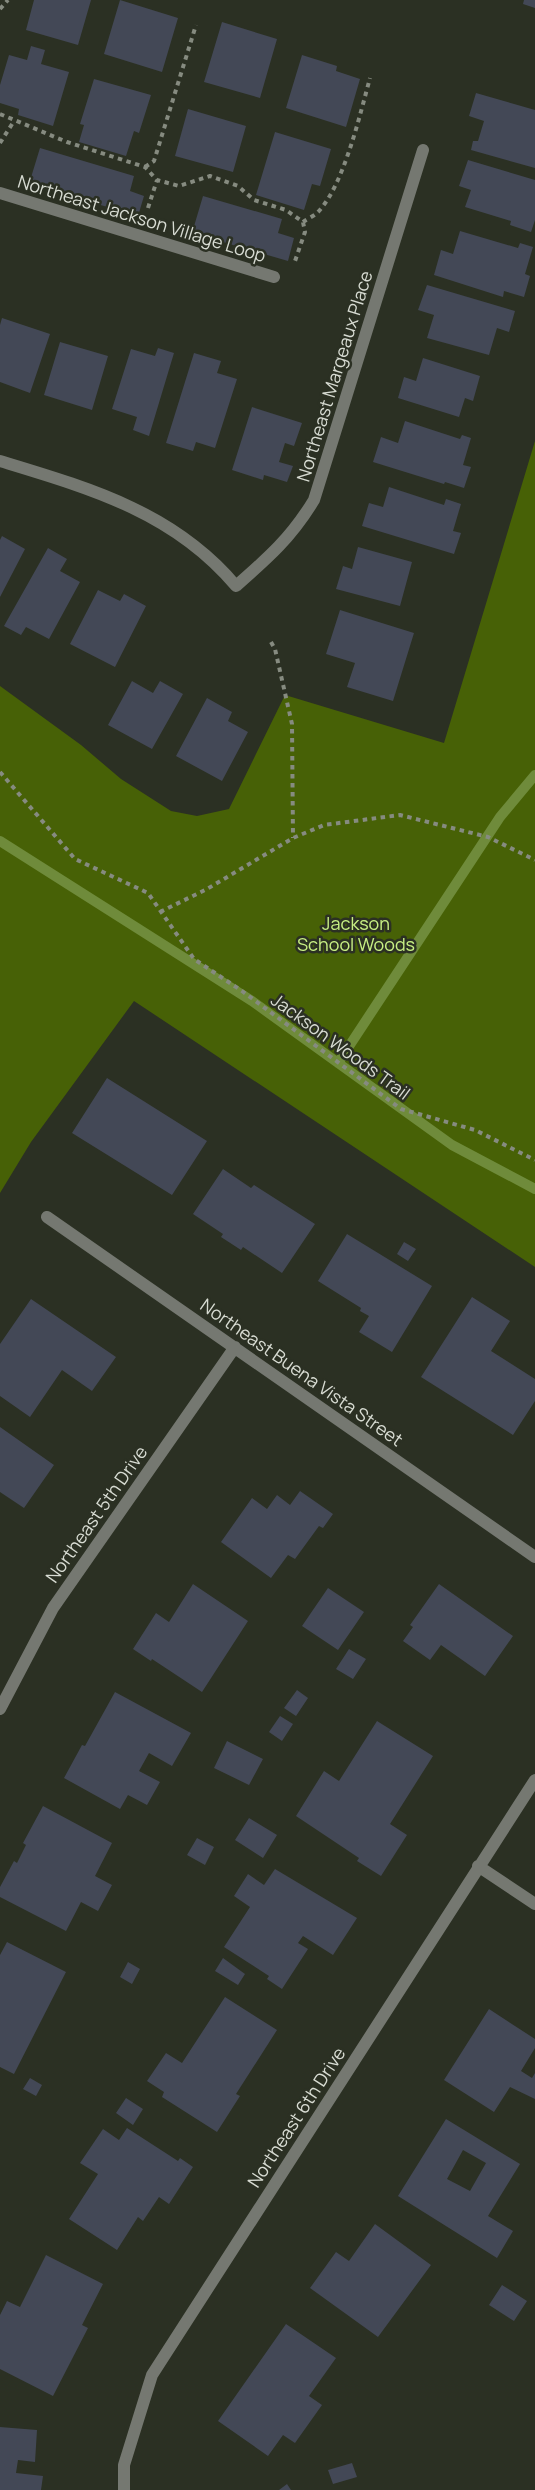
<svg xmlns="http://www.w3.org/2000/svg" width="535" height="2490" font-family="Manrope,sans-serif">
<rect width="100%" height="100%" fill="#2b3023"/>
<path fill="#476106" d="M535,441v826l-401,-266 -103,141 -31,51v-507l81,59 40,34 50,32 26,5 32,-7 56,-114 159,48z"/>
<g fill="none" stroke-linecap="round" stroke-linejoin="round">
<path stroke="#6f8b3b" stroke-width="10" d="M0,841l252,160 200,144 83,44
M338,1063l162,-246 35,-42"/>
</g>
<path fill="#434856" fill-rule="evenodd" d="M34,0h57l-13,45 -52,-15z
M120,0l58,18 -16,54 -58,-18z
M524,0h11v8l-12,-4z
M222,22l55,17 -17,59 -56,-16z
M31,46l14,4 -4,14 28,8 -16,54 -35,-11 1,-6 -19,-6v-18l9,-30 18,5z
M302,55l35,11 -1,5 24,8 -14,48 -60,-19z
M94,79l57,16 -12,38 -5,-2 -8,25 -47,-14 5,-17 -4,-1z
M476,93l59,17v58l-64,-18 2,-9h5l6,-20 -15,-5z
M188,109l58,17 -13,46 -58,-16z
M275,132l56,17 -11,37 -8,-2 -8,26 -48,-15z
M40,148l94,28 -4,15 14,5 -6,20 -109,-32z
M468,160l67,20v40l-4,12 -21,-7 1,-4 -46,-14 6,-17 -12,-4z
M203,196l79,23 -4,14 16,5 -6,23 -96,-28z
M460,231l58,17 2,-5 13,4 -8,27 5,2 -6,21 -20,-6 -1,6 -69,-22 7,-25 12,4z
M427,285l88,26 -6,21 -12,-4 -8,27 -62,-17 7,-23 -16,-5z
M2,318l48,16 -20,59 -30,-11v-57z
M60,342l48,14 -16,54 -48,-15z
M158,348l16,5 -25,83 -16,-6 4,-13 -25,-8 19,-60 24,7z
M194,353l27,8 -4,12 20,6 -22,69 -19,-6 -3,9 -27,-8z
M423,358l57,18 -7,25 -8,-3 -6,19 -61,-19 6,-21 12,4z
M252,407l50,16 -8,23 -9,-3 -6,19 14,4 -6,16 -23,-7 -1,5 -31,-10z
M405,421l55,18 2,-4 9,3 -8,27 8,2 -7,21 -19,-6 -1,2 -71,-22 8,-25 17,6z
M389,487l55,18 2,-6 15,5 -8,27 8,2 -7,21 -92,-28 7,-23 14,4z
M2,536l23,13 -25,48v-57z
M358,547l54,15 -12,44 -64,-17 7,-23 9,3z
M48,548l19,11 -7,12 20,11 -31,57 -23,-12 -5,8 -17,-9z
M98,590l22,11 4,-7 22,12 -31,61 -45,-23z
M340,610l74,23 -21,68 -46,-14 8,-24 -29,-9z
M132,681l21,12 7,-12 23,13 -31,55 -44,-24z
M207,698l25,14 -4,9 20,11 -26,49 -46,-25z
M107,1078l100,63 -35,54 -100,-62z
M223,1169l28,19 3,-3 61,39 -33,49 -39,-26 -2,3 -20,-13 2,-3 -30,-20z
M347,1234l85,52 -40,66 -33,-20 10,-16 -9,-5 1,-3 -43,-27z
M404,1242l12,7 -8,12 -11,-7z
M472,1297l38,24 -19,30 44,28v22l-22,34 -92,-58z
M31,1299l85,58 -24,34 -30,-21 -32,47 -30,-21v-52z
M0,1427l54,38 -30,43 -24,-16z
M300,1491l33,23 -10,14 -4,-2 -24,33 -7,-4 -17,23 -50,-36 31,-44 15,11 10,-14 13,10z
M193,1584l55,37 -46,71 -50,-33 -1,2 -18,-12 23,-36 13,9z
M439,1584l74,52 -28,40 -44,-31 -11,15 -27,-19 10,-14 -3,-2z
M328,1588l36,24 -26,38 -36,-24z
M349,1649l17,10 -13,20 -17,-10z
M297,1690l11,8 -12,18 -12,-8z
M115,1692l76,41 -19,33 -23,-13 -10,18 21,11 -13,23 -19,-10 -8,14 -56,-31 18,-33 3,1z
M280,1716l13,8 -11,17 -13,-9z
M377,1721l56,35 -43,68 17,11 -26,41 -24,-15 2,-3 -63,-42 28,-45 15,10z
M227,1741l36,18 -14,26 -35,-17z
M43,1806l69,37 -17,33 17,9 -14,26 -17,-9 -15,29 -66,-34v-10l14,-26 3,2 9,-18 -3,-2z
M249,1818l28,17 -14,23 -28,-18z
M197,1838l17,9 -9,18 -18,-10z
M275,1869l82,49 -24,37 -30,-19 -5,7 10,6 -26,40 -15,-10 2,-3 -45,-29 26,-40 -16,-11 14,-22 16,11z
M7,1942l59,30 -52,102 -14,-7v-112z
M223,1958l22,16 -7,11 -23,-14z
M128,1962l12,7 -8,15 -12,-7z
M225,1997l52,33 -41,64 4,2 -23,36 -55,-35 2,-5 -17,-11 19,-28 16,10z
M489,2009l46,30v9l-14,23 11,7 3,-5v26l-25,-12 -16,25 -50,-32z
M30,2078l12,7 -6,11 -13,-7z
M126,2098l17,11 -10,16 -17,-12z
M446,2119l74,45 -32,52 25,15 -16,27 -99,-62zM463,2150l23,13 -16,28 -23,-12z
M127,2128l51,33 2,-3 13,9 -24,37 -10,-7 -16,24 -5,-4 -21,33 -48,-31 29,-45 -18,-11 23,-34 16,11z
M375,2224l56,41 -53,72 -68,-49 26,-36 13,9z
M46,2255l57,29 -21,41 6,3 -35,68 -53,-27v-54l7,-14 13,6z
M502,2285l25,16 -13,20 -25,-16z
M286,2324l50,34 -27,38 13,9 -27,38 -12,-8 -15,21 -50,-35z
M0,2427l37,3 -2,32 -17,-2 -2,13 27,3 -2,14h-41z
M352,2463l5,14 -24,7 -5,-14z
M287,2484l4,6h-12z"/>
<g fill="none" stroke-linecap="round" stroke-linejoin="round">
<path stroke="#868b80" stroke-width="4" stroke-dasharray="4.5 4.5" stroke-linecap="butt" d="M0,9l8,-9
M0,114l67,28 78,25 12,13 22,6 31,-10 28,10 16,14 32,10 17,12 2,10 -11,32
M0,143l14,-22
M145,167l9,-6 42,-136
M148,208l9,-28
M303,222c4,-3 11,-6 15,-10 26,-27 42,-98 52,-134
M271,642l4,7 17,75 1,114
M0,772l75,87 73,34 46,66 48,32 159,118 74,21 60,30
M160,912l47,-23 86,-51 31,-13 76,-10 88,22 47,23"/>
<path stroke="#757871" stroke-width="12" d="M0,193l274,84
M0,461c89,27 174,51 236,125 32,-28 55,-48 78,-86l109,-350
M47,1217l488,340
M0,1709l53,-101 182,-261
M478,1866l57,38
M124,2490v-25l28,-90 383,-595"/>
</g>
<g text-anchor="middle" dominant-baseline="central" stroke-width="5" stroke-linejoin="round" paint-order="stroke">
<g font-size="18" fill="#d7dbd2" stroke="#2b3023">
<text transform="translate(142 218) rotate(17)">Northeast Jackson Village Loop</text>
<text transform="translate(334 376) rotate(-73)">Northeast Margeaux Place</text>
<text transform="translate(341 1046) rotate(36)">Jackson Woods Trail</text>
<text transform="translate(302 1372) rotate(35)">Northeast Buena Vista Street</text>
<text transform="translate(96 1514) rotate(-55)">Northeast 5th Drive</text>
<text transform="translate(296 2117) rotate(-57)">Northeast 6th Drive</text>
</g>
<g font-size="18" fill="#c8f084" stroke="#2b3023">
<text x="356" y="923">Jackson<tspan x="356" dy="21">School Woods</tspan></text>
</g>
</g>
</svg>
